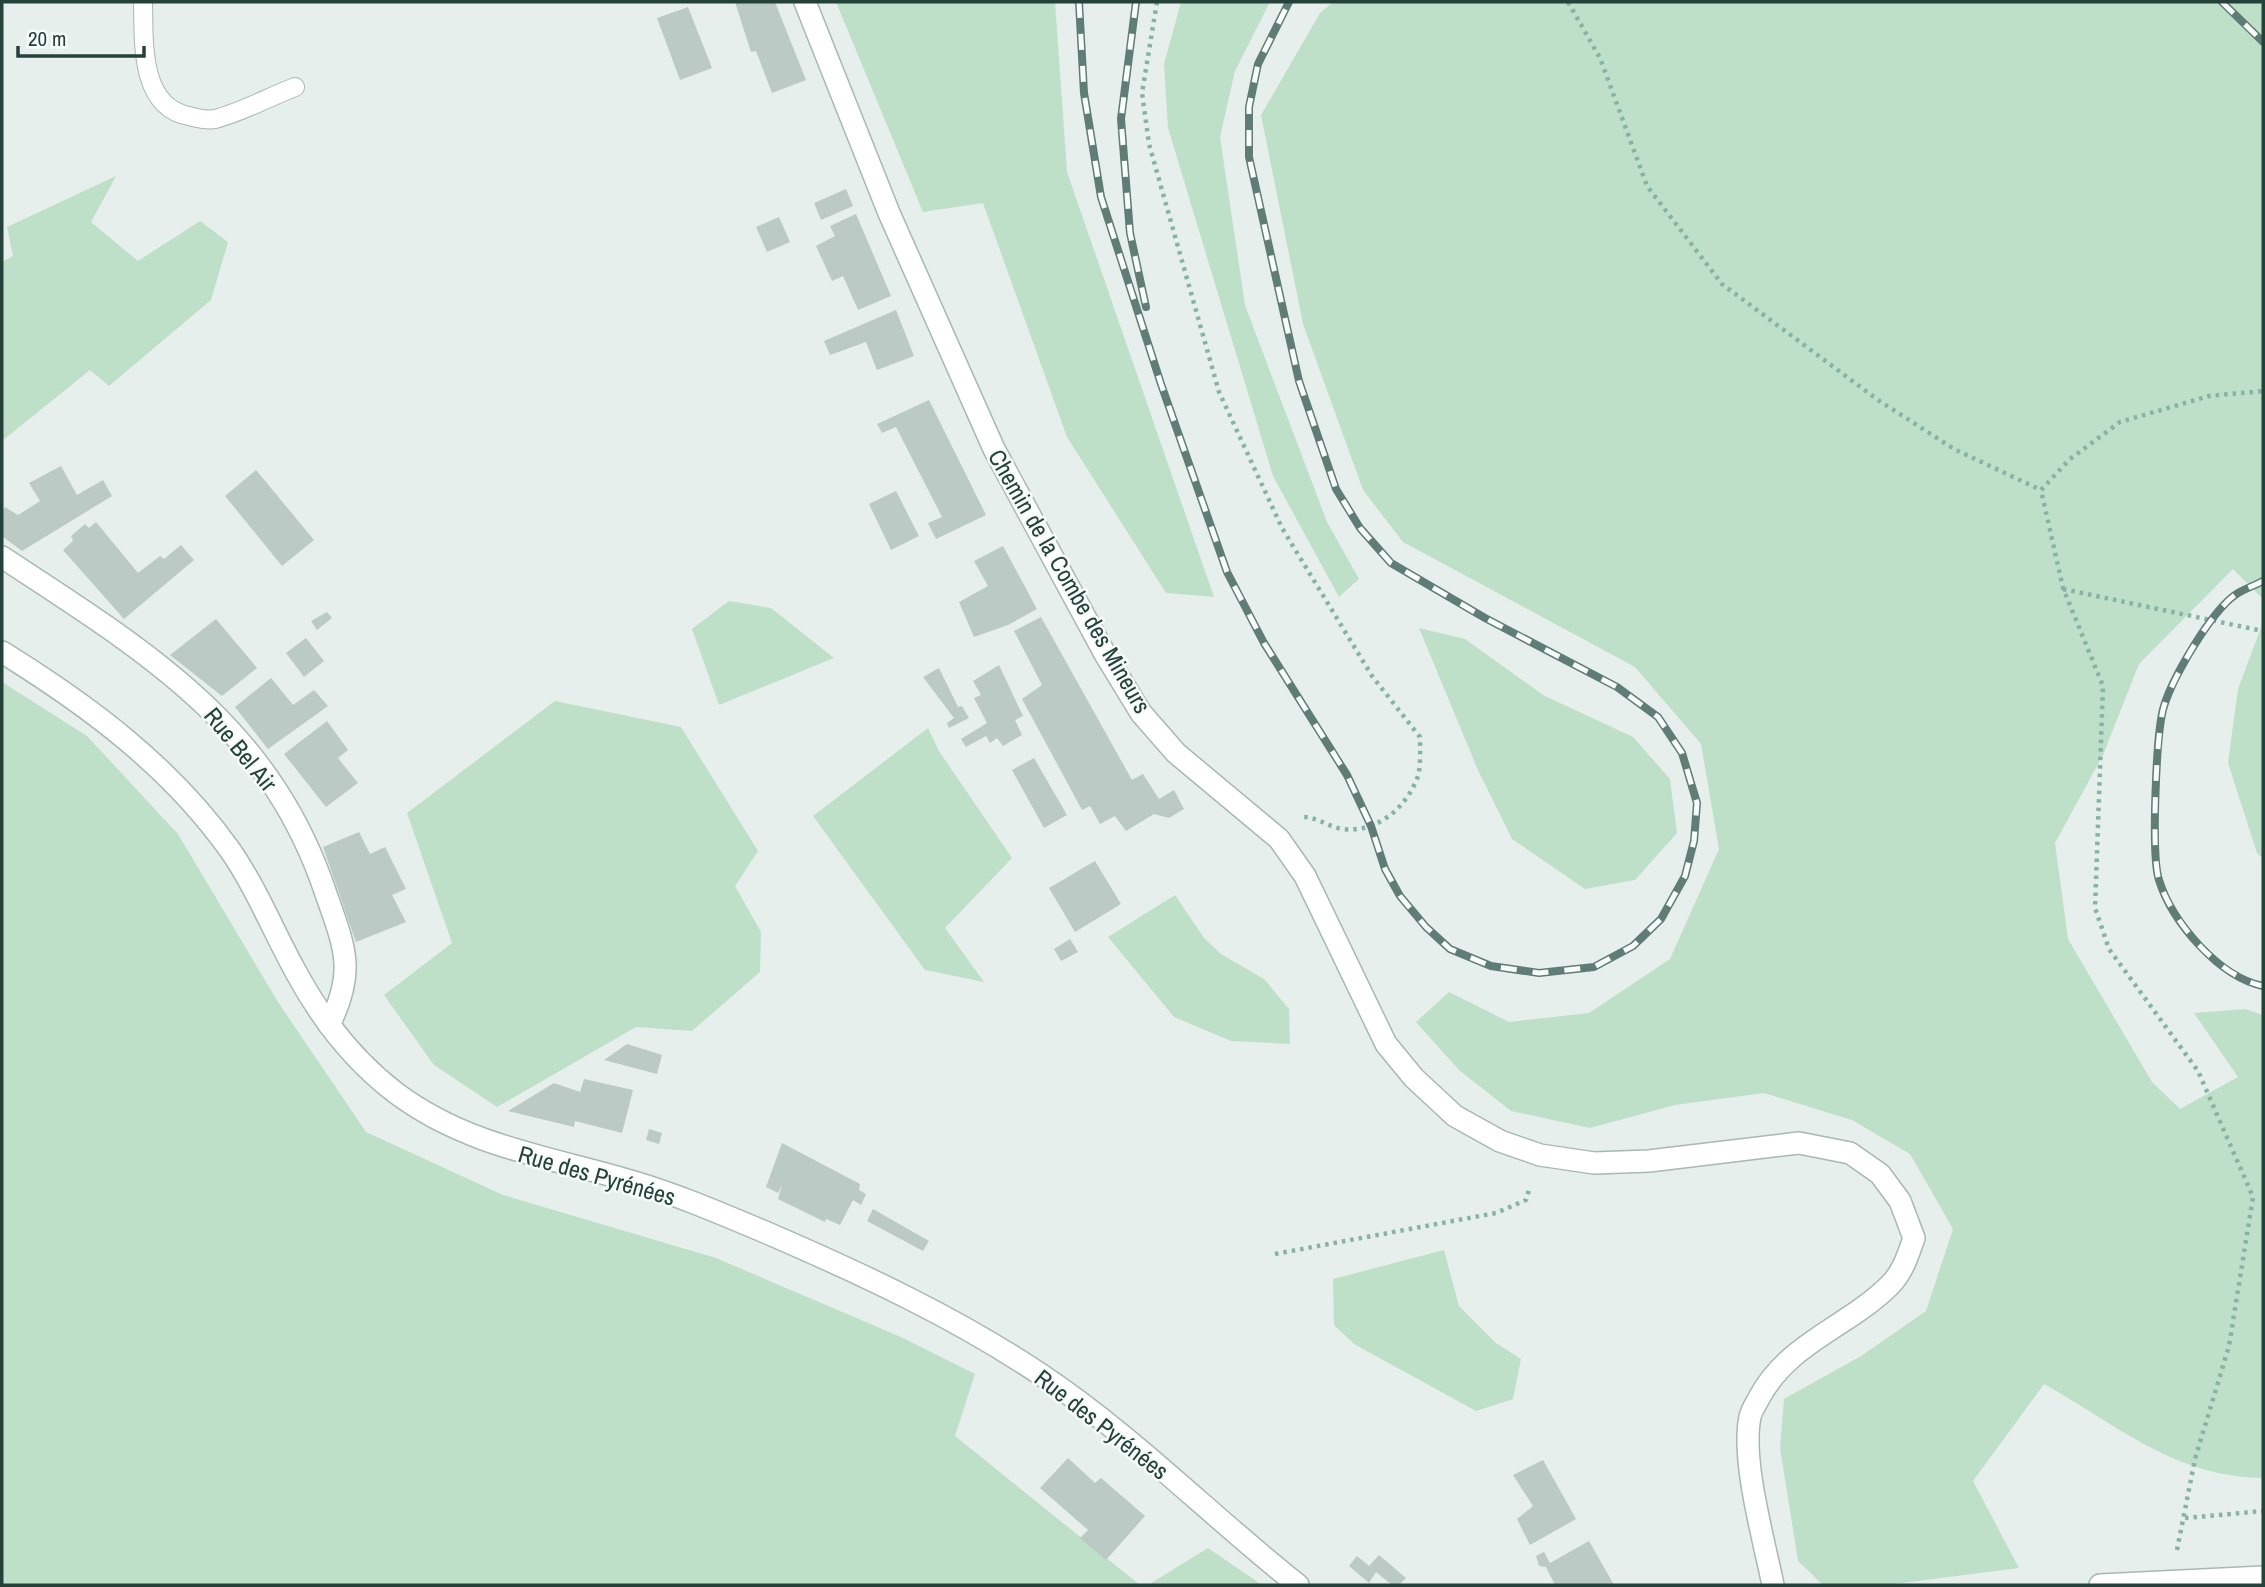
<svg xmlns="http://www.w3.org/2000/svg" width="2265" height="1587" font-family="'Archivo Narrow',sans-serif">
<rect width="100%" height="100%" fill="#e6efeb"/>
<path fill="#bfe0c8" d="M836,2h219l12,170 147,425 -48,-4 -99,-156 -84,-234 -60,9z
M1181,2h89l-35,69 -15,66 25,168 82,217 32,57 -20,18 -66,-121 -105,-348 -4,-64z
M1333,2h930v597l-30,-30 -94,95 -36,91 -48,88 13,96 84,143 28,27 58,-32 -44,-64 51,-4 18,6v463c-88,-1 -146,-53 -219,-94l-71,97 46,87 -132,17 -65,-1 -24,-23 -18,-113 4,-49 77,-43 65,-45 27,-82 -43,-75 -58,-34 -88,-27 -89,12 -85,23 -79,-17 -52,-41 -43,-48 33,-30 60,30 80,-9 81,-54 49,-110 -18,-105 -66,-77 -232,-125 -40,-52 -60,-166 -42,-209 59,-102z
M116,176l-25,46 47,39 62,-40 28,21 -17,58 -102,86 -19,-16 -88,71v-179l11,-6 -6,-29z
M729,601l42,7 63,50 -115,47 -27,-76z
M2263,622v237l-6,-6 -29,-90 10,-74z
M1419,628l46,11 78,56 90,42 37,42 7,54 -42,47 -50,9 -73,-50 -34,-69z
M2,682l85,54 91,98 100,168 88,130 137,63 213,63 185,79 74,37 -20,62 185,149h-1138z
M555,701l126,26 77,124 -23,35 26,46 -1,40 -68,59 -56,-4 -139,80 -63,-42 -50,-70 68,-52 -45,-130z
M928,728l11,23 73,107 -67,70 39,54 -59,-12 -112,-154z
M1175,895l29,43 17,16 43,25 25,30 1,35 -59,-3 -57,-24 -66,-80z
M1444,1250l15,56 37,37 25,16 -8,40 -37,12 -122,-67 -20,-19 -1,-46z
M1208,1548l54,37h-114z"/>
<path fill="#bbcac4" d="M735,2h40l31,78 -34,13 -16,-42 -5,1z
M688,7l24,61 -32,12 -23,-62z
M846,189l7,17 -32,14 -7,-17z
M856,214l35,82 -33,14 -15,-34 -11,5 -16,-35 19,-10 -5,-10z
M779,217l11,25 -23,10 -11,-25z
M896,310l18,46 -37,14 -11,-28 -36,13 -6,-14z
M929,400l57,115 -50,24 -8,-16 14,-6 -46,-90 -14,6 -5,-9z
M61,466l16,29 26,-15 9,16 -90,55 -20,-15v-25l3,-4 13,8 22,-14 -11,-18z
M256,470l58,70 -32,26 -57,-70z
M896,491l23,45 -28,14 -22,-46z
M96,522l42,51 22,-17 4,3 17,-14 13,15 -70,59 -61,-69 10,-9 -2,-5 14,-12 4,4z
M1003,546l34,63 -29,16 -34,12 -15,-35 29,-16 -14,-25z
M327,612l5,6 -15,12 -6,-9z
M1041,617l91,163 11,-6 16,25 15,-9 10,19 -15,9 -15,-4 -28,17 -11,-15 -15,8 -10,-18 -8,4 -60,-111 20,-14 -28,-54z
M216,619l41,49 -35,28 -52,-41z
M306,638l18,23 -20,16 -18,-24z
M999,665l24,51 -8,4 7,15 -19,11 -6,-8 -7,5 -4,-7 -20,11 -5,-8 26,-16 -13,-25 7,-3 -8,-14z
M939,668l19,39 4,-1 7,12 -20,10 -2,-5 7,-5 -31,-41z
M271,678l22,27 21,-15 14,16 -60,43 -33,-42z
M327,721l21,29 -10,8 20,25 -32,24 -42,-53z
M1034,758l33,57 -23,13 -32,-58z
M359,832l11,22 15,-7 21,42 -14,6 14,27 -50,20 -33,-95z
M1095,861l26,43 -46,28 -26,-44z
M1070,939l8,13 -17,9 -7,-12z
M627,1044l35,11 -5,19 -53,-14z
M584,1079l49,11 -11,43 -47,-12 -1,6 -66,-16 46,-28 26,9z
M649,1129l13,4 -3,11 -13,-4z
M782,1143l78,41 -1,6 7,4 -5,11 -8,-5 -13,25 -14,-6 -1,3 -47,-23 4,-14 -4,8 -12,-6z
M873,1209l56,32 -6,10 -56,-30z
M1068,1458l27,25 6,-5 44,38 -39,44 -26,-22 8,-8 -48,-42z
M1543,1460l33,59 -46,26 -13,-26 16,-13 -20,-31z
M1589,1541l25,44h-59l-9,-18 -7,-1 -3,-10 8,-4 6,11z
M1379,1555l27,23 -7,7h-7l-16,-13 -7,11 -20,-17 8,-10 12,10z"/>
<g fill="none" stroke-linecap="round" stroke-linejoin="round">
<defs>
<path id="service" d="M143,2c1,38 -4,105 46,114 8,2 18,5 26,3 27,-7 54,-22 80,-32"/>
<path id="minor" d="M805,2l84,211 105,236 111,205 36,59 35,40 103,86 26,37 81,168 28,34 41,38 45,25 40,14 54,8 55,-2 150,-18 51,10 30,21 20,27 14,37c-6,17 -11,34 -24,47 -42,42 -102,58 -131,113 -3,6 -8,13 -9,19 -9,43 14,123 23,168
M2,557c141,93 267,166 324,337 19,54 30,77 3,131
M2,652c87,54 168,114 228,198 27,39 44,83 67,124 25,46 57,87 99,119 72,54 155,64 238,89 44,13 88,32 131,50 95,41 192,86 278,144 91,61 169,141 255,209
M2100,1585l163,-8"/>
</defs>
<use href="#service" stroke="#a8b8b2" stroke-width="20"/>
<use href="#minor" stroke="#a8b8b2" stroke-width="24"/>
<path stroke="#86b3a5" stroke-width="4.5" stroke-dasharray="3.5 5" stroke-linecap="butt" d="M1157,2l-15,91 7,51 70,248 63,136 90,148 48,61c0,12 1,28 -2,39 -11,31 -40,57 -75,53 -15,-2 -27,-13 -42,-12
M1568,2l32,56 47,128 75,98 156,116 76,49 87,41
M2063,589l200,42
M1275,1254l221,-41 30,-13 4,-14
M2185,1518l78,-7
M2177,1550l18,-91 34,-113 24,-149 -55,-126 -89,-122 -14,-41 8,-222 -40,-98 -22,-98 29,-31 50,-37 89,-26 54,-5"/>
<use href="#service" stroke="#fff" stroke-width="18"/>
<use href="#minor" stroke="#fff" stroke-width="21"/>
<defs>
<path id="rail" d="M1079,2l5,91 17,104 60,187 66,188 37,71 83,132 24,51 14,43 15,27 26,31 24,22 41,17 48,7 55,-6 39,-21 28,-27 24,-43 9,-35 3,-38 -15,-50 -24,-36 -41,-30 -132,-69 -94,-55 -31,-35 -24,-39 -37,-108 -50,-224v-50l9,-43 31,-62
M1136,2l-15,117 9,114 16,74
M2222,2l41,40
M2263,581c-9,5 -20,8 -28,14 -25,18 -62,82 -71,111 -8,25 -13,150 -5,174 13,42 60,97 104,106"/>
</defs>
<use href="#rail" stroke="#5f7d75" stroke-width="8"/>
<use href="#rail" stroke="#f7fbf9" stroke-width="5" stroke-dasharray="16" stroke-linecap="butt"/>
</g>
<g text-anchor="middle" dominant-baseline="central" stroke-width="5" stroke-linejoin="round" paint-order="stroke">
<g font-size="24" fill="#24423a" stroke="#f7fbf9">
<text transform="translate(1070 581) rotate(60)">Chemin de la Combe des Mineurs</text>
<text transform="translate(241 749) rotate(51)">Rue Bel Air</text>
<text transform="translate(597 1175) rotate(16)">Rue des Pyrénées</text>
<text transform="translate(1102 1424) rotate(38)">Rue des Pyrénées</text>
</g>
</g>
<rect width="2265" height="1587" fill="none" stroke="#24423a" stroke-width="7"/>
<path d="M18 46v10h126v-10" fill="none" stroke="#24423a" stroke-width="3.5"/>
<text x="28" y="46" font-size="21" fill="#24423a" stroke="#f7fbf9" stroke-width="5" paint-order="stroke">20 m</text>
</svg>
